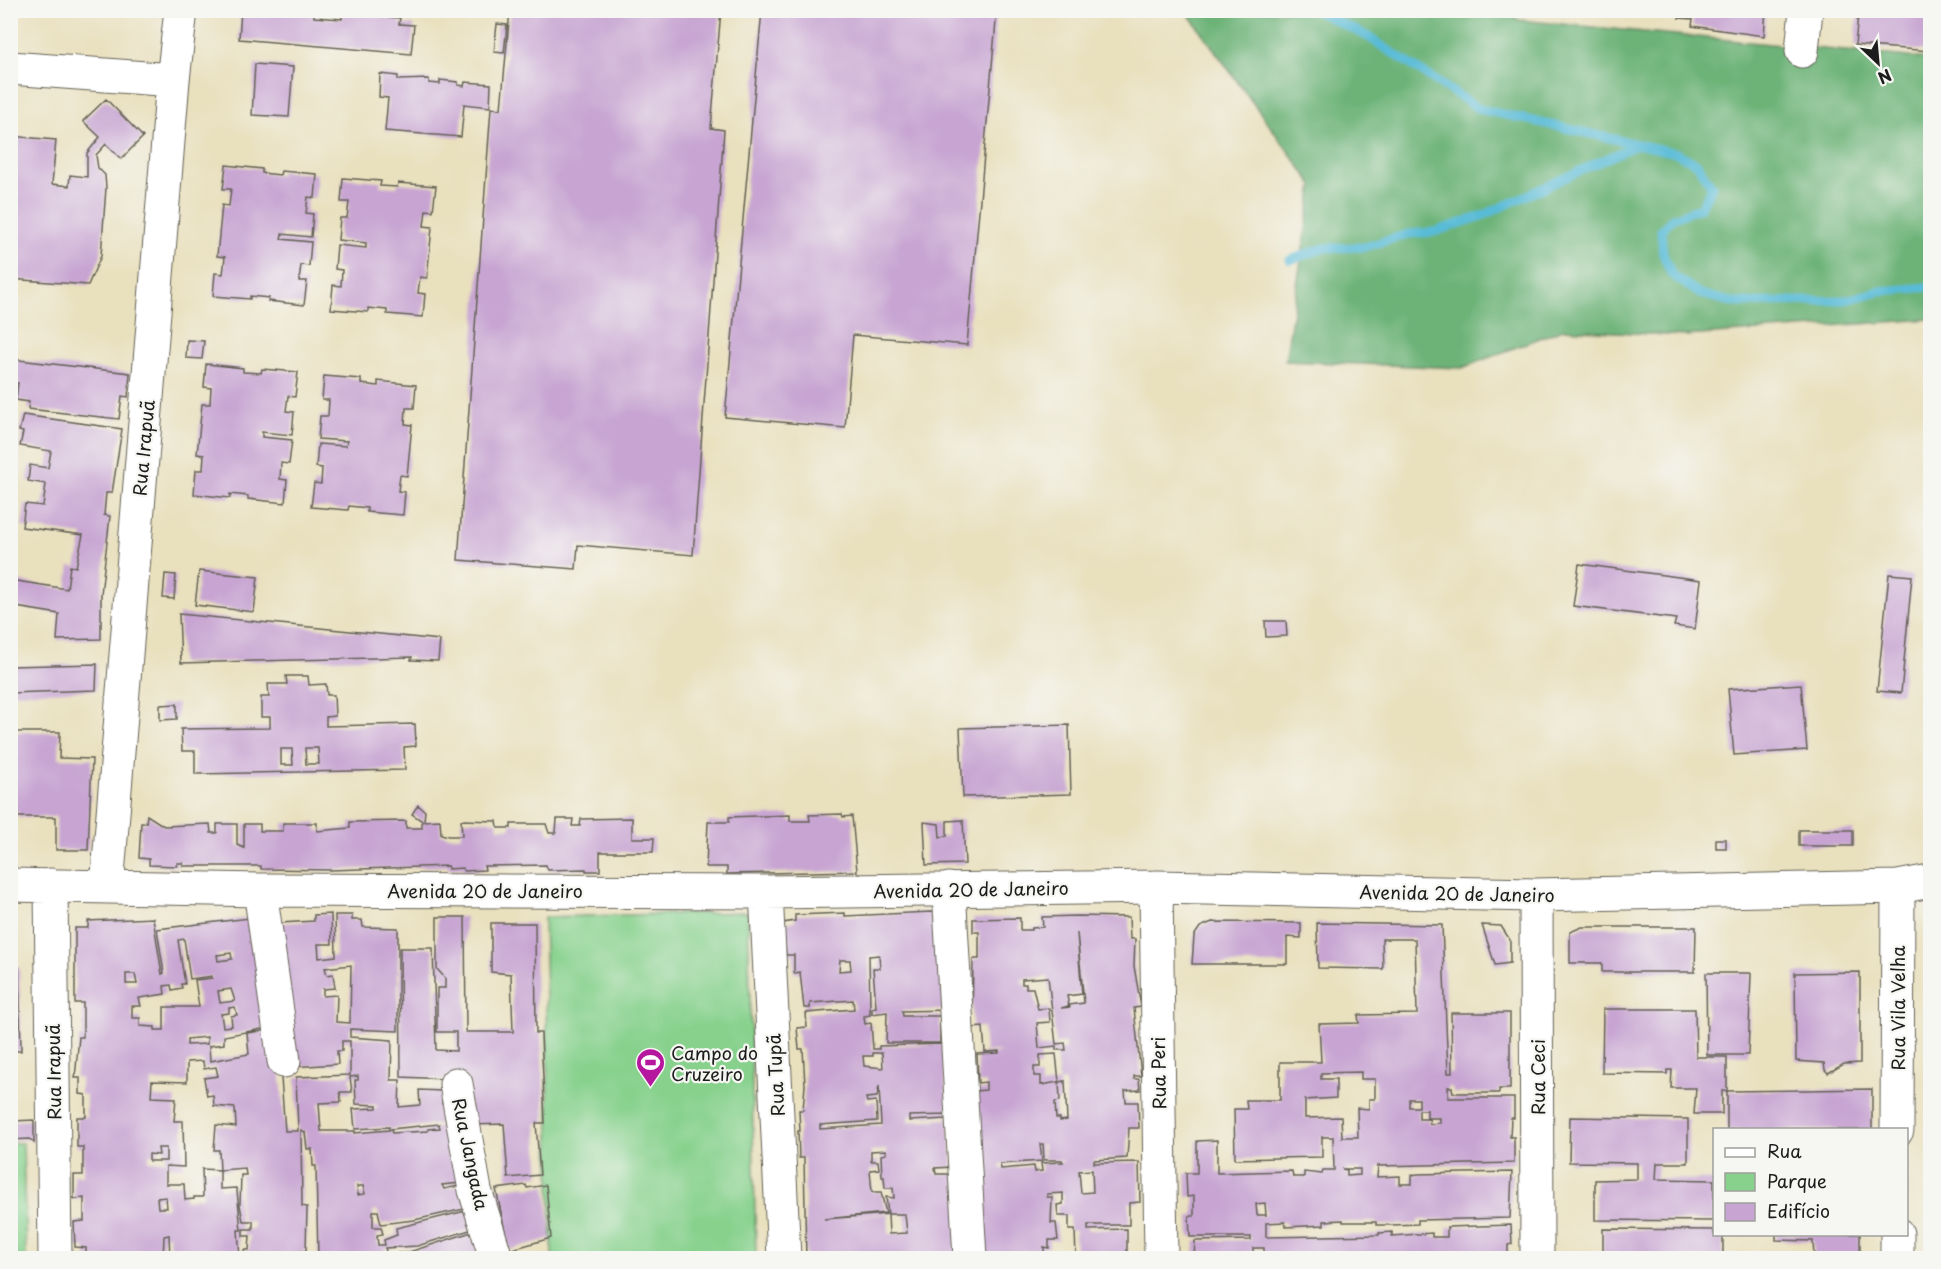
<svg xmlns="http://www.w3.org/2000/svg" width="1941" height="1269" font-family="'Playpen Sans',sans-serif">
<rect width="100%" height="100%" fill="#f6f6f2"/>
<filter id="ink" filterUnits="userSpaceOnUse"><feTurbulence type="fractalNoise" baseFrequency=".0167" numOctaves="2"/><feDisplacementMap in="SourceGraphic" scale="12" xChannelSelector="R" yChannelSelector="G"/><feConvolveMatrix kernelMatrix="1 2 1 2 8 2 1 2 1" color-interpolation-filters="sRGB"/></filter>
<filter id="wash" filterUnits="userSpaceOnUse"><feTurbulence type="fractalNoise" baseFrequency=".008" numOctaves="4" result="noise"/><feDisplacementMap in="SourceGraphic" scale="24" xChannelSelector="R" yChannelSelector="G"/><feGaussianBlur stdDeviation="1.35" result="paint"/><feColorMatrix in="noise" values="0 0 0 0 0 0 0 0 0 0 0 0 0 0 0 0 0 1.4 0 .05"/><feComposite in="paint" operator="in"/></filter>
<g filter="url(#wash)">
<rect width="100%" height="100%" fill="#e9e0be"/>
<path fill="#87d18d" stroke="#527654" stroke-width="1.5" d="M748,912l8,346h-204l-8,-341z
M11,1143h12l3,115h-15z"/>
<path fill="#6db378" stroke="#44684a" stroke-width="1.5" d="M1186,11h319l14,9 411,39v260l-245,17 -122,-7 -101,39 -177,-7 28,-176z"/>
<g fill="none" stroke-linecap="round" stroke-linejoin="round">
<path stroke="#59bbd7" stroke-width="9" d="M1314,10l51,25 114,74 198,44 20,11 15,23 -12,21 -27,10 -12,12 2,24 9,21 28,19 35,9 111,-3 34,-9 50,-4
M1290,260l34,-12 41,-1 43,-13 26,-2 48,-16 154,-71"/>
</g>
<g id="blocks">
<path fill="#c7a4d2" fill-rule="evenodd" d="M241,10h70l3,1v6l28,2v-6l5,-3h31v6l22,2 -1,6 15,1 -3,29 -172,-15z
M510,10h211l-10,118 13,2 -31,425 -115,-10 -2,24 -118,-9 33,-452 10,1z
M762,10h235l-30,335 -114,-10 -8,93 -120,-11z
M1680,10h86l-2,26 -72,-10 1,-7 -14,-1z
M1849,10h81v41l-75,-6 3,-30 -9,-1z
M497,24l10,1 -3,28 -10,-1z
M255,64l38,3 -4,50 -37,-2z
M380,74l18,2v4l31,-1v4l11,1v-4l18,2v3l6,1 1,-4 26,2 -1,23 -26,-3 -3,33 -76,-6 3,-33 -9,-1z
M106,99l37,38 -22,22 -15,-15 -10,11 2,13 7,7 1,13 -5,68 -13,29 -78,-6v-143l46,4 -4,44 17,2 1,-11 17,2v-24l13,-16 -17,-16z
M226,165l36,4v4l18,2 1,-4 36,3 -2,24 -7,-1 -2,16 7,1 -2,23 -29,-3 -1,5 30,3 -2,24 -8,-1 -2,16h8l-3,24 -36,-4 1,-3 -19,-2v3l-37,-3 2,-23 8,1 2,-17 -8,-1 5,-51 7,1 2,-17h-8z
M343,178l38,3 -1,5 17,1 1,-4 38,3 -3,25 -7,-1 -2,16 8,1 -5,51 -7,-1 -2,16 7,1 -2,23 -36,-3v-4l-19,-2v4l-37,-3 2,-24 8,1 1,-16 -7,-1 2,-24 29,3v-5l-28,-3 2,-22h7l2,-16h-8z
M187,340l17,1 -2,18 -16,-1z
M10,359l120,14 -2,24 -6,-1 -3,23 -91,-10 1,-7 -13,-2 2,-17 -8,-1z
M206,364l37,4v4l18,1 1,-4 36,3 -3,25 -7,-1 -2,15 8,1 -2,23 -30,-3v5l30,3 -3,24 -8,-1 -1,16 7,1 -2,23 -37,-4v-3l-18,-2v4l-36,-4 2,-24h7l1,-15 -7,-1 5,-50h8l1,-16 -7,-1z
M324,376l37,3v5l17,2v-5l38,4 -2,23h-8l-1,16 7,1 -5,51 -7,-1 -2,16 7,1 -2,23 -36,-3v-4l-18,-2 -1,4 -37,-3 3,-24 7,1 1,-16 -6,-1 2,-23 28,2 1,-5 -29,-2 2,-23h8l1,-16h-7z
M23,415l99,14 -10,64h-6l-2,22 6,1 -9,78v45l-44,1 2,-26 -49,-8v-26l57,9 3,-23 6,1 7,-32 -61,-8 3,-23 18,2 3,-22 -18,-3 2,-16 18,3 3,-17 -31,-5 3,-14 -4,-1z
M1579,564l122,16 -6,49 -21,-3 2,-7 -103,-13z
M199,571l59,6 -4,35 -59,-7z
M165,574l11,1 -2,24 -11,-1z
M1889,574l23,2 -11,117 -24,-2z
M179,614l261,26 -2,21 -27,-1 1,-3 -231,6z
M1265,621h21l1,15 -21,1z
M97,664l-1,26 -86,3v-27z
M286,676h22l1,9 17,-1 1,11h7l1,21 -9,1v9l89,-2 1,22 -12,1 1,23 -210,4v-23h-13l-1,-22 89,-1v-11h-9v-20h8l-1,-13h19zM305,748h13l1,16h-13zM281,749h11l1,16h-12z
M1801,684l6,66 -73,5 -6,-66z
M177,704v15l-17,1v-15z
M1069,725l2,69 -108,3 -3,-69z
M16,732h44l-1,26 33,1 -4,91h-32v-33h-38v-7h-6l2,-28 -4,5v-37h6z
M418,805l7,6 -1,10 16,-1 1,14 7,2h14l-1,-16 36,1 1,7h13v-4h35l3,9h7l1,-14h16l-1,7h8l1,-7 51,-1v20h22l-1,14h-53v19h-14v-2l-38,1 -2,-5 -62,1 1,4 -21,1 -1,-3 -15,1v-3l-117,4 -70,-1v-3h-78v-3h-6v3l-28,-1v-6l-10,-1 2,-35h5l1,-8 17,11 46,-2 1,9h6v-9h20v21l7,3v-24h16v7h23v-8h34v8l33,-3v-6l56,-1v7h16v-7l-10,-7z
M842,814l1,3 9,-1 5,55 -130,3v-7h-21l2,-45h21v-5l61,-2v6h20l-1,-6z
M963,820l2,44 -39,1 -2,-43 15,2 1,13 7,-1v-15z
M1799,830h54v16h-54z
M1716,839h10v9h-10z
M931,912l15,1 3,97 -47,1 1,5h37v27h-54l1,-31 -15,2v-6l4,-1 -3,-39h7l-1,-13 -10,1 1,51v8l-6,1 1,8 6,-1 2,26h6v-3l63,-2 11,123 -18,1 1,6h20l6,84h-156l-2,-100h-5l-1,-27h2l-1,-21h4l2,-25 -2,-36h-4l-2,-21 10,-1 -1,-14 48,-4 -1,-9 -43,3v5h-6l-4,-36 -6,1v-18h-8l-3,-32 12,-2v-6l50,-2v3zM840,960h10l1,10 -12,1zM873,1053h9l1,15 -19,-2 -1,-10h10zM879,1086l2,39 -61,4v-4l57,-4 -1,-20 -9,1 -1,-4 11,-1zM947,1115v4l-38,2v-5zM886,1150v4l-5,1 1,22h2l1,11h8l1,10 -8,-1 2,17 -64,5 62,-6 -5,-21h-9l-2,-22 9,-1 -1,-8h-7v-10zM888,1214h17l2,19 -18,1z
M331,914l1,30h-14l1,14 17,-2 -1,-41h17v5h10l1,7 35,1v103l-48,-2v8l42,3 -1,40h9l-1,27 21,-2 -1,-15 23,1v13l10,-1 9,80 -19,2 2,4 19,-4 15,21 -64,14 -33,4 -3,-13h-5v16h8l2,7 -6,1 1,10h7l-1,-5 13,-5 -1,-7 82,-20 5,18 -66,20 -32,2 3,10h-70l-2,-92h-3l-1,-17h-5l-2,-17 -4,-2 1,76 5,1 -1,44h-4v7h-58v-8h5l1,-14h-7v-7h10v-8h-10l-3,-16 1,-30h5l-1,-7 -25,2 -1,-20h-5l2,-25 20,2 -1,-19 -21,-2 -1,-11 -6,1 -3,-18 14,-2 -2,-9 -12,2 -1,-8 -16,1v20l-35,-1 -1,16 25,1 -2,23h9l1,46 -18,-1v18h18l1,16 9,-1v-2h9l-1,-28 18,1v19l16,-1 1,3 4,39h-3l2,28h-70l-1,-23 -5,1 -1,22h-77v-10l-11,-1 -1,-25 10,-1v-23l-10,1v-24h9v-28h-6v-30h9v-22l-6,-1v-16h-5l4,-41h4v-34h-8v-75h13v-7l65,-3 9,56 2,-1 -7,-44 101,-12 19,109 -53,10v8l-15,2 1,15 39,-7 -2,-21 21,-3 12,35 5,66h13l-2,-54 54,-2v-34h-8v10h-5l1,13 -46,3 -12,-144 34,-2v-6zM184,939l6,40 22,-3v2l-17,2 4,27h-35v23h-9v-3l-15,-1v-8h-8v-12h9l-2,-8 26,-4 -1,-8 7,-1 1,5 10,-2 -1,-4h4l-7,-44zM231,953l1,6 -14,2 -1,-6zM351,965l-1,58 -14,-1 1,-27 -14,1v-7l12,-1 -2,-14 -6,1 -2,-7zM126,974h9l2,10h-11zM231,989l4,12 -15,2 -2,-12zM235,1007l2,8 -6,1 1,10 -9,1 -2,-13 8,-1v-5zM207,1037v7l-20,1v-6zM358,1076v4h-3l1,24 21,1v3l-24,1 2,20 34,-2v3l-34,3v-2h-34l-2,-28 22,-1 -1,-10h12l-2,-15zM439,1124l1,4 -12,1v2l-36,2 -1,-4zM158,1148h8v13h-17v-7l10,1zM357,1186h6l2,8 -7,1zM166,1197l1,11h-9l-1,-10z
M1077,916l52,1 1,22h5l-1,27 7,41 -7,1 7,68h-7v3h5l1,11 -15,1 1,11h12l1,26h-10l-2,30 -33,2v3l45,-1 1,40 -11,1v22h-41v5l39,-1v29h-51l-1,-28h-6v-14h-11l-1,-11 6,-1v-11l-16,1v3h5l-1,26h5l2,17h-9v8l-5,-1v11h-61l-8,-167 11,-1v-8l-8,1 -1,-29 22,-1v-2l-14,1 -2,-25 -11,1 1,-69h6v-27h-6v-13l47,-1v12h12v-2l11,-1 -1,-10zM1077,933l7,70 -15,2 1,2 -9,1 8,-2 -2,-10 15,-2zM1048,977l8,67 9,-1 1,7h-10v-4l-17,2 -2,-25 13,-1 -1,-14 -11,1 -5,-21h-7v-4h-4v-5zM1056,1054l3,28 -18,3v-9h-7v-9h6v-12zM1065,1081l2,39 -7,1v-3h-4l-1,-16 5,-1 -1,-19zM1040,1144h3l1,16h18l1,2 -22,1 1,8 -7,1 -1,-6 -33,3 -1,-5 42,-3zM1092,1170l1,22 -12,1 -2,-22z
M437,917h28l1,115h47l-2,-58 -20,-2v-49h44l1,110h5l4,90h-9l4,52 -32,3 -4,-54 -34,1 -3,-45 -66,-3 -1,-129h33l3,102 20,1v-19h-19v-44h8v-10l-8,-9z
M1212,922l89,1v15l-14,-1v27h-95l2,-28 6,-9z
M1317,923l125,2 6,148h4l-1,-60h59v76h-11v4h-46l-1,-6h-4v11h66v20h-3l-1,19h4v26l-136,3 -1,11 23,-1v8h12v-9l6,-1 94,-2 -2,46 -92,2v4l-27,1h-15v-3h-33v-2l-19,1v4l-38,2 -1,-5 -19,1v14l113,-2v-2l13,-1v4l40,-3v4h15v-10l64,-2 1,19 -4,1v13h-244v-10h-11v10h-59l1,-17 56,-1v-3h-61l-1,-21h5v-20l-7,1 -1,-24h11v-32l20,-1v33l75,-2 1,6h11v-5l18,2 1,-4h11l-1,-33h-11v20l-87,2 -1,-50h13l-1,-9h34v-38h41l-2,-38 40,-1 -1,-8 59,-1 -2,-75h-33l1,30 -65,-1zM1361,1072v7h14v20h-6v10l-12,-1 1,29h-16l-1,-20 -36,1v-18l31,-2v-19h-15v-6zM1409,1099h10v8h-10zM1419,1110h8v8h13v5l-10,1 -1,-5h-10zM1342,1169h18v6l-13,1v-6zM1265,1203l1,12h-9l-1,-11z
M1482,925l19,1 9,14v23l-15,2z
M1582,927h114l-1,45h-93v-9h-32v-31z
M19,967l2,84h-11v-83z
M1860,972v91l-16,1 -16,9 -3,-3 -1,-7 -28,-2 -1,-88z
M1706,973h45l-3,82h-41z
M1603,1009h92l1,48h31v34l145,-2v41h-145v-39h-5v23h-28l2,-26h-25l1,-18h-5v4l-65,-1z
M10,1111l3,10 21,-1v23l-4,-4 -20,1z
M1570,1117l118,2v44h-31l-1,16 58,1v41l-119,-1v-40l42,-1v-16l-68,-1z
M526,1185l1,3 19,-3 5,53 -42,12 -13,-61z
M484,1228l6,25 -16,5h-76l-1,-5h9z
M1603,1229l111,1v4h9v24h-120z
M1776,1234h84v24h-46l-1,-17 -37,-1z"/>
</g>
</g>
<g filter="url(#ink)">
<use href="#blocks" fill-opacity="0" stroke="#646155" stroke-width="1.5"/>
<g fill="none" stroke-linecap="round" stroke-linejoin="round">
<defs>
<path id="minor" d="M1802,51l4,-41
M10,68l163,12
M10,885l250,5 506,2 390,-5 380,8 362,-8 32,-6
M51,885l4,373
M107,887l66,-807 8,-70
M1156,887l5,371
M949,889l21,369
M260,890l24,171
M766,892l18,366
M1536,895l1,363
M456,1084l19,106 21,68
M1897,1130l1,-243
M1897,1258v-24"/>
</defs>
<use href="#minor" stroke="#646155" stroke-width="35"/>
<use href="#minor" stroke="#fff" stroke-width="33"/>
</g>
</g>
<defs>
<symbol id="stadium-pin" viewBox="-11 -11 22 30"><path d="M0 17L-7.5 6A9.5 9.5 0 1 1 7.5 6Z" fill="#b5179e" stroke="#f6f6f2"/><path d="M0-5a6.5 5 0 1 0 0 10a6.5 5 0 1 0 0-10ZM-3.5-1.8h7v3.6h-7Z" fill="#fff"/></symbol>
</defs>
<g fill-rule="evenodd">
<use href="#stadium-pin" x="634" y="1046" width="33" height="45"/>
</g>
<g text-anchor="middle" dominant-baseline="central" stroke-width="4.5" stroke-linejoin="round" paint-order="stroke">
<g font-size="18" fill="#1c1c1c" stroke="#f6f6f2">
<text transform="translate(143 448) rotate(-85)">Rua Irapuã</text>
<text transform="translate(971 889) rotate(-1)">Avenida 20 de Janeiro</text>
<text x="485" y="890">Avenida 20 de Janeiro</text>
<text transform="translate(1457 893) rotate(1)">Avenida 20 de Janeiro</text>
<text transform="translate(1897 1008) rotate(-90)">Rua Vila Velha</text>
<text transform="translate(53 1072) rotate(-91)">Rua Irapuã</text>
<text transform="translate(1158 1073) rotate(-91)">Rua Peri</text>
<text transform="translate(775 1075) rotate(-93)">Rua Tupã</text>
<text transform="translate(1537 1077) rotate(-90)">Rua Ceci</text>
<text transform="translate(471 1154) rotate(78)">Rua Jangada</text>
</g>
<g font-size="18" fill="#1c1c1c" stroke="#f6f6f2" text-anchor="start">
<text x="671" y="1052">Campo do<tspan x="671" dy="21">Cruzeiro</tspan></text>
</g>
</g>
<rect width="1941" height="1269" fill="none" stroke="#f6f6f2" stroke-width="36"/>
<rect x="1713" y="1128" width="195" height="108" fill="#f6f6f2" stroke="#9f9f9c" stroke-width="1.5"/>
<rect x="1725" y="1148" width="30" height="9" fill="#ffffff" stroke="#9f9f9c" stroke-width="1.5"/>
<text x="1767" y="1158" font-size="18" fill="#1c1c1c">Rua</text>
<rect x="1725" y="1173" width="30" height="18" fill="#87d18d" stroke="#9f9f9c" stroke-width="1.5"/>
<text x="1767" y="1188" font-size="18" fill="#1c1c1c">Parque</text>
<rect x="1725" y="1203" width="30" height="18" fill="#c7a4d2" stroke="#9f9f9c" stroke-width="1.5"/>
<text x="1767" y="1218" font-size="18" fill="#1c1c1c">Edifício</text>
<g transform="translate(1878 63) rotate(154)" stroke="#f6f6f2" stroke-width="4.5" paint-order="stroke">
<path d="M0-4.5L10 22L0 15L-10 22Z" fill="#1c1c1c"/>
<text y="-9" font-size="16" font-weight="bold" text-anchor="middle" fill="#1c1c1c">N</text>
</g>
</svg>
